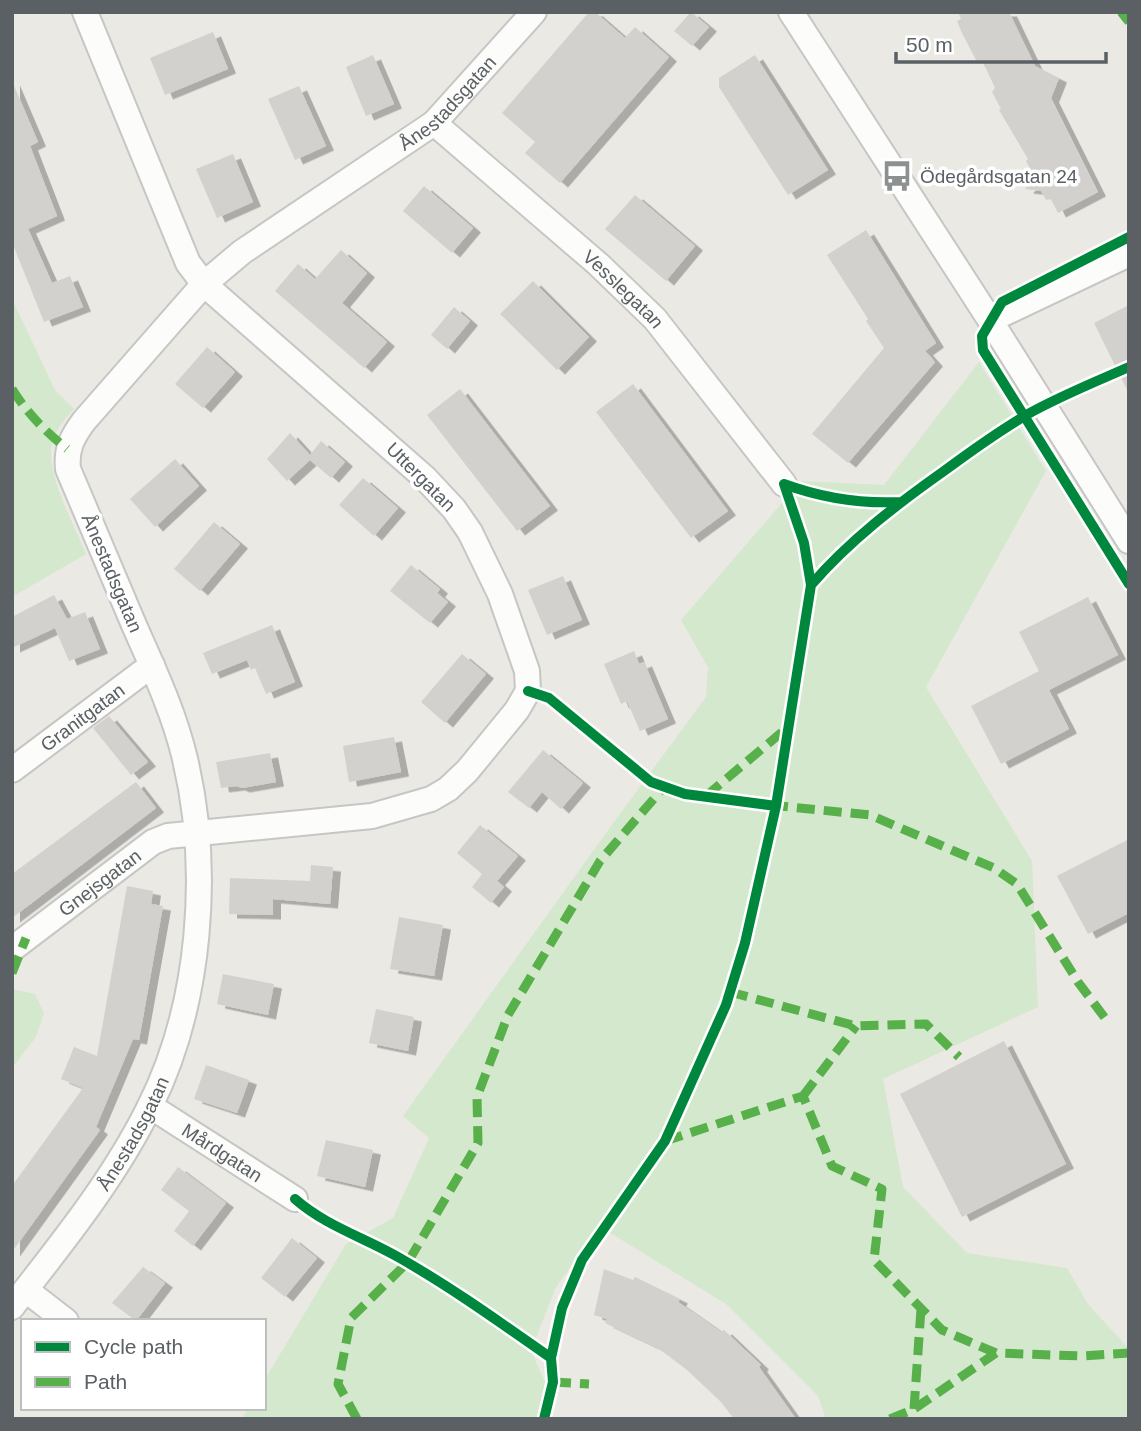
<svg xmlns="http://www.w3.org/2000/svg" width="1141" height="1431" font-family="Helvetica,sans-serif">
<defs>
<filter id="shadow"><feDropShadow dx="8" dy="4.5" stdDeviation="0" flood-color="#0004"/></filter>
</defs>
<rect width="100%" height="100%" fill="#ebe9e4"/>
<path fill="#d4e8cd" d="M12,299l43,91 19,19c-10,11 -23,25 -23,42 -1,31 23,73 35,103l-74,43z
M979,362l67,109 -120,216 106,174 6,146 -155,72 20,108 64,66 100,15 21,36 41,45v70h-303l-8,-23 -92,-92 -127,-78 -44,63 -24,62 14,31 -8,37h-295l6,-11h16v-27l82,-137 47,-26 36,-80 -26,-22 208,-290 95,-129 2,-30 -27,-47 120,-139 83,4z
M12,989l23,5 9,19 -8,24 -24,31z"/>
<path fill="#d3d1ce" filter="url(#shadow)" d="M589,12h6l30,26 10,-11 34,30 -109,126 -35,-30 10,-11 -33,-29z
M691,12l18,15 -17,19 -18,-15z
M958,12h51l26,54 24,12 -8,20 47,94 -40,21 -7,-14 -5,1 -5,-9 -16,-2 10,-11 -9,-17 2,-2 -29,-49 2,-1 -9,-17 3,-4 -12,-26h-6l-15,-29 -5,-12 4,-2z
M213,32l15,37 -63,26 -15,-37z
M373,55l21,49 -28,12 -20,-49z
M755,55l73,115 -40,25 -69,-108v-9z
M12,81l26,61 -8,4 27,70 -29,13 24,54 18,-7 13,31 -39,15 -32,-80z
M299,86l27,60 -31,14 -27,-61z
M233,154l20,48 -36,16 -21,-49z
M424,186l49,42 -21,25 -49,-42z
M635,195l60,51 -29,35 -61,-52z
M866,230l70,113 -11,8 10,11 -87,101 -36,-29 72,-86 -18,-27 2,-2 -41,-64z
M341,250l26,23 -25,30 45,39 -23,26 -89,-77 23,-27 17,15z
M533,281l56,56 -32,33 -57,-56z
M1129,305v89l-35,-71z
M454,307l16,14 -23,28 -16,-14z
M207,347l28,25 -32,36 -28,-24z
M633,384l95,127 -37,27 -95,-126z
M460,389l90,117 -33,25 -90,-116z
M290,433l20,22 11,-14 24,21 -14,16 -21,-18 -23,21 -20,-22z
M175,459l24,27 -44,41 -25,-28z
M363,478l35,30 -24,28 -35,-31z
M214,522l26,22 -40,47 -26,-22z
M411,565l29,24 -3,4 11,9 -18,21 -40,-32z
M563,576l19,44 -35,15 -19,-45z
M54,595l13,24 18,-7 15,37 -31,12 -14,-33 -43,20v-31z
M1088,597l30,58 -69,35 20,39 -68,35 -30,-58 68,-35 -20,-39z
M272,625l23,57 -29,12 -11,-26 -4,2 -4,-10 -35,14 -9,-21z
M634,651l5,13 5,-2 24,57 -28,12 -13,-30 -6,3 -17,-40z
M462,654l24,20 -41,49 -24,-21z
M109,716l39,46 -17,13 -38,-47z
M394,737l7,35 -52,10 -6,-36z
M543,750l40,33 -22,26 -19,-17 -13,16 -21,-16z
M270,753l6,29 -34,6 -5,-2 -16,2 -5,-26z
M136,782l20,26 -144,110v-44z
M480,825l38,31 -21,25 7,6 -13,16 -19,-16 10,-13 -25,-21z
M1129,839v74l-41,21 -31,-58z
M311,865l22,2 -3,37 -57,-5v16l-44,-1 1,-36 80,3z
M127,886l26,5 -2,13 12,2 -24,134 -6,-1 -37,88 4,3 -88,122v-66l71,-98 -22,-9 13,-32 23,9z
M399,917l44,8 -9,51 -44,-7z
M223,974l51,10 -6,31 -51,-11z
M376,1009l38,8 -6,34 -39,-8z
M1004,1041l62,123 -104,53 -62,-123z
M206,1065l43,15 -12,33 -43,-14z
M326,1140l47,10 -8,37 -48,-11z
M178,1167l48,36 -33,43 -19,-15 15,-20 -28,-21z
M292,1238l25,20 -32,39 -24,-19z
M143,1267l22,16 -29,38 -24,-18z
M604,1269l29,11 2,-3 45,22 -2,3 43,30 3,-2 37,35 -2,2 37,52h-62l-13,-17 -34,-32 -29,-22 -53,-25 2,-4 -13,-4z"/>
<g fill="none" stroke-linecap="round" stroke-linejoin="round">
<defs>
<g id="street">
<path d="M791,12l199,308 139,221"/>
<path id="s1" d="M434,123l164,141 57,55 129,165"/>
<path d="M990,320l139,-66"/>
<path id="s2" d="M12,770l140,-105"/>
<path id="s3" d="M12,949l141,-107 15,-6 204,-20 59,-17 17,-10 19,-18 50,-61 11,-19 -1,-20 -27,-77 -30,-62 -16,-23 -29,-31 -221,-194 -16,-21 -103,-251"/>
<path id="s4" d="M150,1106l145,93"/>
<path d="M26,1290l40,31"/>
<path id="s5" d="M12,1307c50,-64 102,-128 138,-201 51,-102 61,-237 35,-347 -11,-47 -32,-91 -51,-134 -22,-52 -44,-104 -66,-156 -2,-20 4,-32 16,-48l120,-137 38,-32 192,-129 100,-111"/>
</g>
</defs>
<use href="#street" stroke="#c6c6c5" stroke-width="28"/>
<use href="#street" stroke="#fcfcfb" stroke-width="24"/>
<path stroke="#58b04a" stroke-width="9" stroke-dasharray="18 9" stroke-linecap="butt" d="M1121,12l8,10
M12,389c15,24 33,42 55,60
M706,796l82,-69
M770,805l100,10 124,53 23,16 61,98 30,40
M12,973l14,-35
M730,992l126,34 70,-2 33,33
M803,1096l53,-70
M665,1141l138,-45 29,70 50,23 -8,71 68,70 54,23 85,3 48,-3
M553,1382l36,2
M914,1409l7,-100
M357,1419l-19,-35 13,-66 57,-56 70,-119 -1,-46 31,-82 92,-154 64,-74
M890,1419l24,-10 82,-56"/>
<defs>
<path id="cycleway" d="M1129,237l-127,65 -20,34 1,14 146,234
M784,484c38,14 76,20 117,18
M811,585c39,-45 85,-80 133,-114 27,-20 55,-40 84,-57 32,-18 67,-32 101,-47
M528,691l21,7 102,84 34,12 91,12
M295,1199c31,27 68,38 103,58 53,30 103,66 153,101
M544,1419l9,-37 -2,-24 11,-50 20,-48 83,-119 61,-136 19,-62 31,-137 35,-221 -7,-42 -20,-59"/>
</defs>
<use href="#cycleway" stroke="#fff" stroke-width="15"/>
<use href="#cycleway" stroke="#00873e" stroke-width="10"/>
</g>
<defs>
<symbol id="bus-bare" viewBox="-9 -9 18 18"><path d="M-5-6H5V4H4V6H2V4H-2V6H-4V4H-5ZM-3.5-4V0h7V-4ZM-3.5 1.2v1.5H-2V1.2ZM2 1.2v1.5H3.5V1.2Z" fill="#8d9091" stroke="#fff" stroke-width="2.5" paint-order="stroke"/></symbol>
</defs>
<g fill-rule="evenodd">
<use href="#bus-bare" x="875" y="154" width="44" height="44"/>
</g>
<g text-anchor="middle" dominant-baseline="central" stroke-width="7" stroke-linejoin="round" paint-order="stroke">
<g font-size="19" fill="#5a6064" stroke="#fff">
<text stroke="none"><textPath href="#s5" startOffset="1451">Ånestadsgatan</textPath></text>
<text stroke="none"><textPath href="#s1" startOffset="252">Vesslegatan</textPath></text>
<text transform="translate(421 477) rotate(45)">Uttergatan</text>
<text transform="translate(112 573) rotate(67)">Ånestadsgatan</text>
<text stroke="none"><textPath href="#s2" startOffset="88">Granitgatan</textPath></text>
<text stroke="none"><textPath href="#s3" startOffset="110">Gnejsgatan</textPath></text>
<text stroke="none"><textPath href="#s5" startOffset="212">Ånestadsgatan</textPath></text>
<text stroke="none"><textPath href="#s4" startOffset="86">Mårdgatan</textPath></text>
</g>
<g font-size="19" fill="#5a6064" stroke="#fff" text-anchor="start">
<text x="920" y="176">Ödegårdsgatan 24</text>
</g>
</g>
<rect width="1141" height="1431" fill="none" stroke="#5a6064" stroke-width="28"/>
<rect x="21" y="1319" width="245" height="91" fill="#ffffff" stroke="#bdbfc1" stroke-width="2"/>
<rect x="35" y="1342" width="35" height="10" fill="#00873e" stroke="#bdbfc1" stroke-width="2"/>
<text x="84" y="1354" font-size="21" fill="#5a6064">Cycle path</text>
<rect x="35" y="1377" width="35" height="10" fill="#58b04a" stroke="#bdbfc1" stroke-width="2"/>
<text x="84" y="1389" font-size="21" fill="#5a6064">Path</text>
<path d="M896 52v10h210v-10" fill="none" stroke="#5a6064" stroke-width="3.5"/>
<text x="906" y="52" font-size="21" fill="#5a6064" stroke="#ffffff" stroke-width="5" paint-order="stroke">50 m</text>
</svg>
